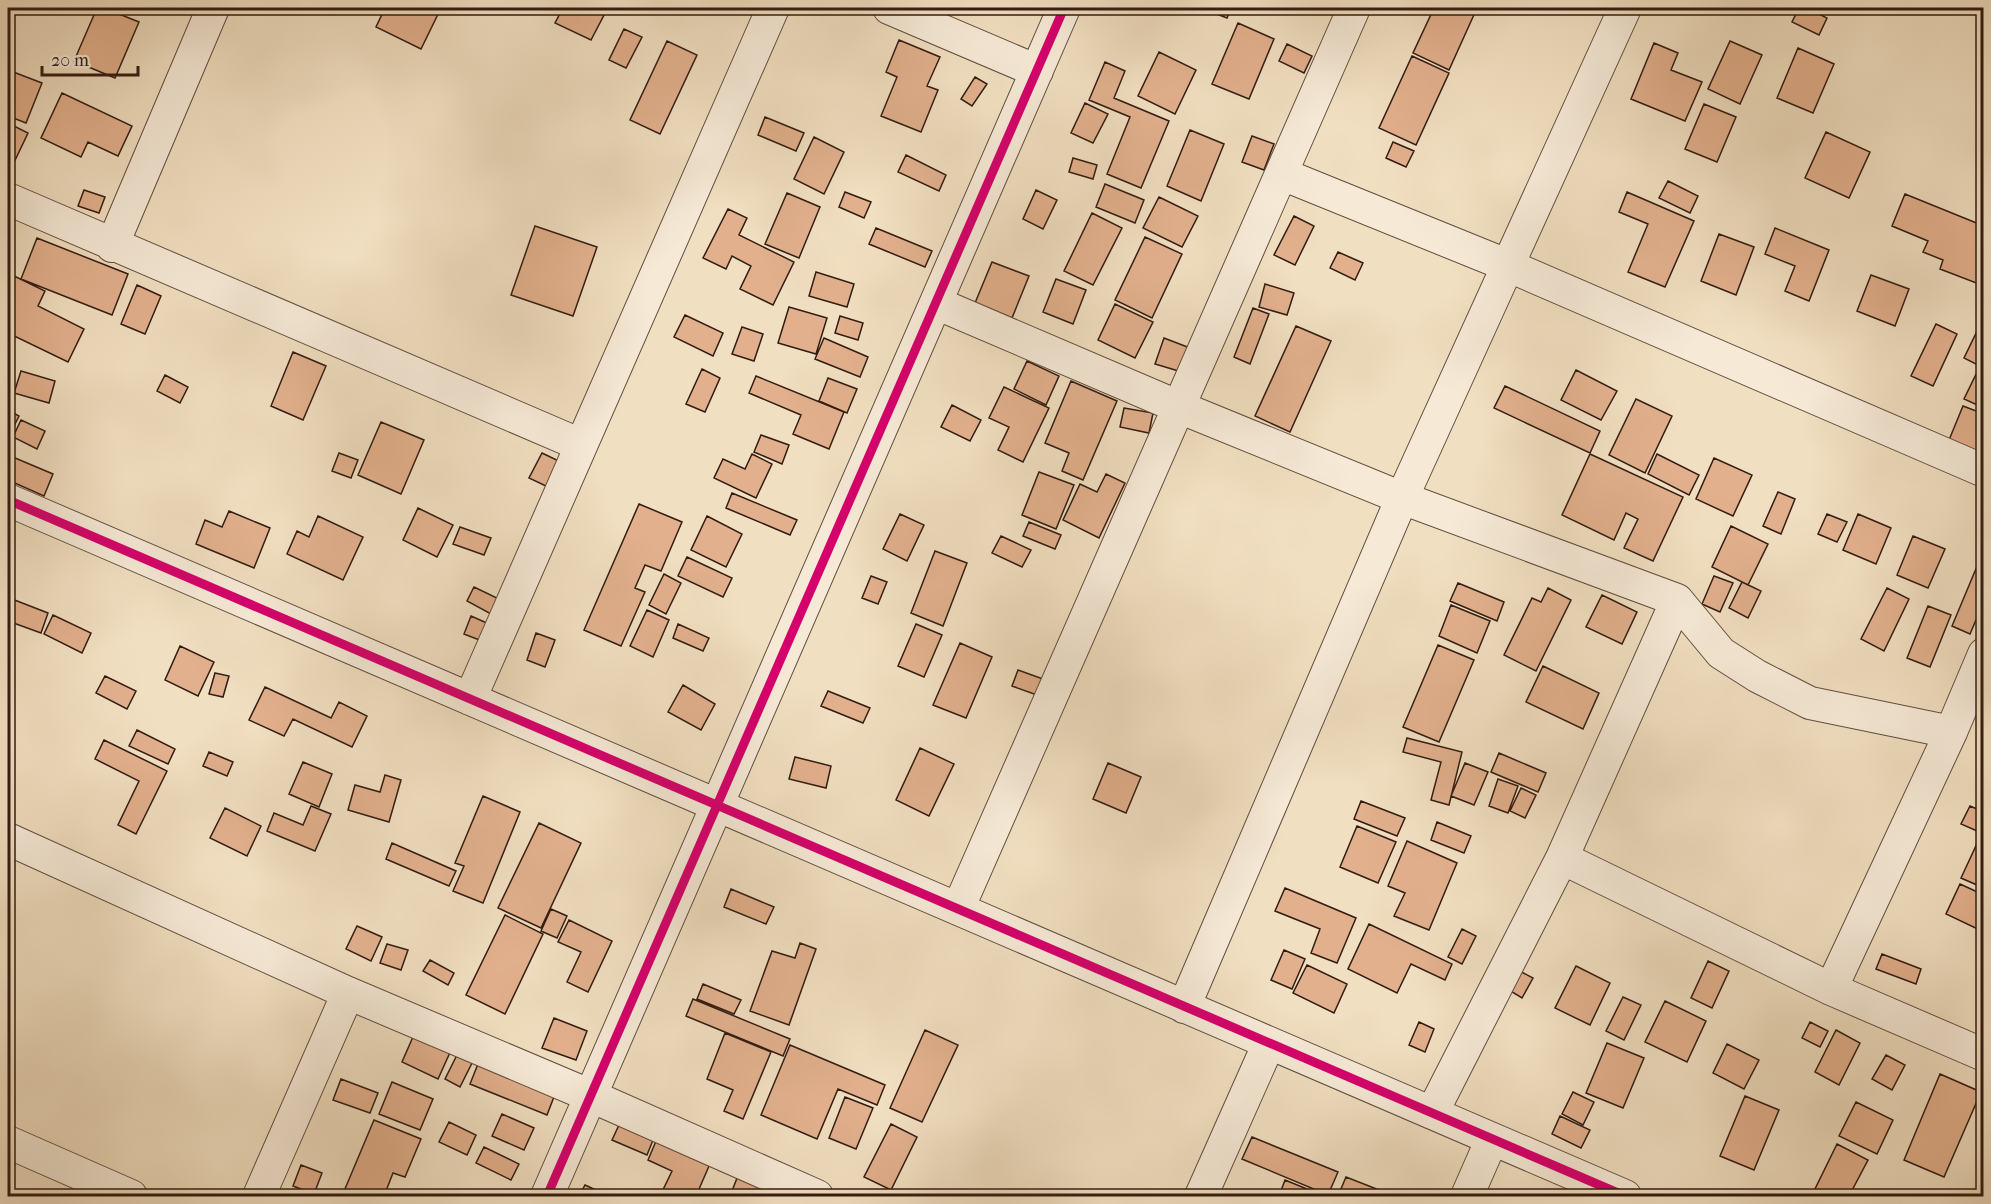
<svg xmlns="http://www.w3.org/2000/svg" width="1991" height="1204" font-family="'IM FELL French Canon',serif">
<rect width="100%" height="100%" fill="#f1dfc1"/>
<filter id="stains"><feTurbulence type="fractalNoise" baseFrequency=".00333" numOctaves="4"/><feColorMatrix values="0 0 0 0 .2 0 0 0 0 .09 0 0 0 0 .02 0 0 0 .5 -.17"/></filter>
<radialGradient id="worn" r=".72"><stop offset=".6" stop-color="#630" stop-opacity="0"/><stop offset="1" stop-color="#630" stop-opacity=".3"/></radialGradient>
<path fill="#e2b08d" stroke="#321c12" stroke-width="1.5" d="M97,8h7l35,14 -24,56 -41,-17z
M385,8h56l-20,41 -45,-22z
M563,8h26l15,7 -13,25 -36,-17z
M1210,8h21l-4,10 -18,-7z
M1434,8h43l-28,62 -36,-17z
M1799,8h8l20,10 -8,17 -27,-13z
M1238,23l36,16 -25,60 -37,-15z
M624,29l18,8 -16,31 -17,-8z
M899,40l41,17 -13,29 11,4 -17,42 -40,-16 16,-39 -11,-5z
M667,41l30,14 -37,79 -30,-14z
M1730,41l32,14 -22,49 -32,-15z
M1654,43l24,10 -7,17 31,12 -17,39 -54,-22z
M1287,44l25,12 -8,17 -25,-12z
M1798,48l36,16 -21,49 -36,-15z
M1159,52l37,18 -21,44 -37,-18z
M1412,56l37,17 -33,72 -37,-17z
M1105,62l20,9 -11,27 55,23 -28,67 -34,-14 23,-57 -41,-17z
M8,70l34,13 -16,40 -18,-7z
M975,77l12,7 -15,22 -11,-7z
M62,93l70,33 -14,30 -30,-14 -7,15 -40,-19z
M1085,103l23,11 -15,29 -22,-10z
M1704,104l32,13 -19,45 -32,-13z
M765,117l39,16 -8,18 -38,-16z
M8,123l20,10 -20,42z
M1190,130l34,14 -23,57 -34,-15z
M1826,132l44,20 -21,46 -44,-20z
M1252,136l22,8 -10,26 -22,-8z
M814,137l30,15 -20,42 -30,-15z
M1393,142l21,9 -8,16 -20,-9z
M906,155l40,20 -7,16 -41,-19z
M1073,158l24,7 -4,14 -24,-7z
M1668,181l30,15 -8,17 -31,-15z
M1105,184l39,16 -9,23 -39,-16z
M84,190l21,7 -6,16 -21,-7z
M1036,190l21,10 -14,29 -20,-10z
M845,192l26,10 -7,16 -25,-11z
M1627,192l67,29 -29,66 -37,-15 20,-48 -29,-12z
M787,193l33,14 -21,51 -34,-14z
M1905,194l79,32v60l-44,-17 3,-9 -20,-8 5,-11 -36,-15z
M1159,197l39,19 -16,31 -39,-19z
M728,209l19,9 -8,17 55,27 -21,43 -33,-16 11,-23 -19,-10 -6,13 -23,-11z
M1092,213l30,15 -29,57 -29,-14z
M1294,216l20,10 -19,39 -21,-10z
M535,226l62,21 -24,69 -62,-21z
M876,228l56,23 -7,16 -56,-23z
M1775,228l54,22 -20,51 -24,-10 10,-25 -30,-12z
M1719,234l35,13 -18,48 -35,-14z
M1145,237l37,17 -30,64 -37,-18z
M37,238l91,36 -16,41 -91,-36z
M1338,252l25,11 -8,17 -25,-12z
M992,262l37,14 -17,42 -37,-15z
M816,272l38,12 -7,23 -38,-11z
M8,273l37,18 -7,15 46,23 -16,33 -60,-29z
M1871,275l38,14 -14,37 -38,-15z
M1056,279l30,11 -13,34 -30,-12z
M1265,284l29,9 -7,22 -28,-8z
M137,285l24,11 -16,38 -24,-10z
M1115,304l38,18 -18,36 -37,-18z
M789,307l38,11 -11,36 -38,-11z
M1253,308l16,6 -19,50 -16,-7z
M685,315l38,18 -10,23 -39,-19z
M840,316l23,7 -5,17 -23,-7z
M1982,321l2,1v86l-20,-9 16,-33 -16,-8z
M1936,324l21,10 -24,52 -22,-10z
M1296,326l35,15 -41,91 -35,-16z
M742,327l21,7 -9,27 -22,-7z
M824,338l44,19 -8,20 -45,-18z
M1164,338l26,10 -8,24 -27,-8z
M293,352l33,14 -23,54 -32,-14z
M1027,361l32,15 -13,29 -32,-16z
M702,369l18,9 -15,34 -19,-8z
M1576,370l41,21 -16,29 -40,-20z
M21,371l34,10 -6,22 -35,-10z
M165,375l23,12 -8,16 -23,-12z
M756,376l88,36 -15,37 -36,-15 8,-19 -52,-22z
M828,378l29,11 -10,24 -28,-12z
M1071,381l46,20 -34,79 -21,-9 7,-18 -24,-10z
M1505,386l95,45 -10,22 -96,-45z
M1004,387l45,21 -26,54 -25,-12 11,-23 -20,-9z
M1636,399l36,17 -27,57 -36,-18z
M952,405l29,15 -11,21 -29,-14z
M1963,406l21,8v40l-35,-14z
M1124,408l29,5 -4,20 -29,-6z
M8,410l11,6 -9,18 -2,-2z
M21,420l24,11 -8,18 -24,-12z
M381,422l43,18 -23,54 -43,-19z
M761,435l28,10 -7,19 -28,-12z
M339,453l19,7 -7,18 -19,-7z
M542,453l21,10 -13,25 -21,-10z
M752,454l20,10 -16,34 -42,-20 9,-19 22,10z
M1590,454l93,43 -30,64 -29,-13 14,-29 -12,-6 -12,27 -52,-25z
M1657,454l42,21 -10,20 -41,-21z
M8,455l45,19 -9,22 -36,-16z
M1714,458l38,17 -19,41 -37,-17z
M1039,472l35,13 -18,44 -34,-14z
M1106,474l19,9 -26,55 -36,-18 17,-36 17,8z
M1778,492l17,7 -14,35 -18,-8z
M732,493l65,27 -7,15 -64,-27z
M639,504l43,18 -21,49 -16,-6 -10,23 10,4 -24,54 -37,-16z
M418,508l35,17 -16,32 -34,-17z
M229,511l41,17 -16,40 -58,-24 9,-24 17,7z
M900,514l24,11 -17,36 -24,-12z
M1827,514l20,8 -10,20 -19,-8z
M1858,514l33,14 -15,36 -33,-14z
M318,516l45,21 -20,43 -56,-26 10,-23 12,6z
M707,516l35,18 -16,33 -35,-17z
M1029,522l32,13 -6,14 -32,-13z
M1731,526l37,18 -20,41 -36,-18z
M460,527l31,11 -7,17 -31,-11z
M1001,536l30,14 -9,17 -30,-14z
M1913,536l32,13 -17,39 -31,-13z
M935,551l32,12 -24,63 -32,-13z
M687,557l45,21 -9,19 -45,-21z
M1978,564l6,2v35l-14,33 -18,-8z
M664,574l17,9 -15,31 -17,-9z
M871,576l16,6 -9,22 -16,-6z
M1714,576l19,7 -13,29 -18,-8z
M1742,582l19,9 -13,27 -19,-10z
M1458,583l46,19 -7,19 -47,-20z
M474,587l25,12 -8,15 -24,-13z
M1548,588l23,12 -35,71 -32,-16 28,-57 9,4z
M1887,588l22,11 -25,52 -23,-12z
M1602,595l35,17 -15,32 -36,-17z
M12,599l36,14 -7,20 -33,-12z
M1451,605l39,16 -13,32 -38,-17z
M1928,606l23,9 -21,52 -23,-9z
M647,610l22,10 -16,37 -23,-11z
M53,615l38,18 -9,20 -38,-19z
M471,616l18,8 -7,17 -18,-7z
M678,624l31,14 -6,13 -30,-13z
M916,624l26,11 -18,42 -26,-11z
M536,633l19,7 -10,27 -18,-7z
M960,643l32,14 -26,61 -33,-13z
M1438,645l36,15 -35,82 -36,-15z
M180,646l34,16 -16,34 -33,-16z
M1543,666l56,27 -16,36 -57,-27z
M1018,670l25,9 -6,16 -25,-9z
M215,673l14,3 -6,21 -14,-3z
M105,676l31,15 -9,18 -31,-16z
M683,685l32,19 -14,26 -33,-18z
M265,687l66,31 8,-16 28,14 -15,31 -59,-28 -9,17 -35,-16z
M828,691l42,17 -7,15 -42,-17z
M137,730l38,19 -7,15 -39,-18z
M1407,738l55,14 -13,53 -18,-5 10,-38 -38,-10z
M104,740l63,31 -31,63 -18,-9 21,-44 -44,-22z
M920,748l34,16 -25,52 -33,-16z
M209,752l24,10 -6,14 -24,-10z
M1499,753l47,20 -8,19 -47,-20z
M795,757l36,9 -5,22 -37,-9z
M303,762l29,12 -13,33 -30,-13z
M1108,763l33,14 -15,36 -33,-14z
M1465,763l23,9 -14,33 -23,-9z
M385,775l16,5 -12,42 -41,-12 7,-25 25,7z
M1498,779l20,7 -10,27 -19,-7z
M1521,788l15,7 -11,23 -15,-7z
M483,796l37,16 -37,91 -30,-12 11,-25 -9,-3z
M1361,801l44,17 -8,18 -43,-17z
M311,806l20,8 -16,37 -48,-20 7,-18 29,12z
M1970,806l14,6v22l-23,-10z
M225,808l36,18 -14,30 -37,-18z
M1437,822l34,14 -7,17 -33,-13z
M539,823l42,20 -40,85 -43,-20z
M1357,826l39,16 -18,41 -38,-16z
M1981,835l3,1v52l-23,-10z
M1407,841l50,22 -28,67 -35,-14 11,-23 -17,-7z
M392,843l64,28 -7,15 -63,-27z
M1960,884l24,11v37l-38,-18z
M1285,888l71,30 -19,45 -26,-10 9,-24 -45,-18z
M731,889l43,18 -8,17 -42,-17z
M551,909l16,7 -10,22 -16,-7z
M505,915l38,19 -38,80 -39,-19z
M569,920l43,21 -24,51 -21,-10 14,-30 -23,-10z
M1369,924l83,40 -7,16 -34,-16 -14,29 -49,-24z
M357,926l25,11 -11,24 -25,-12z
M1462,929l14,7 -14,28 -14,-7z
M800,943l16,6 -27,76 -39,-14 22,-60 23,7z
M387,944l21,6 -7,20 -21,-7z
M1284,950l21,9 -13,30 -21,-9z
M1882,954l39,15 -5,15 -40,-15z
M430,960l24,13 -6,12 -25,-14z
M1708,961l21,10 -17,37 -21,-10z
M1307,965l40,19 -13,29 -41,-20z
M1576,966l34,17 -20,42 -35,-17z
M1514,968l19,10 -11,20 -18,-11z
M703,984l38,16 -7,14 -37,-15z
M1623,997l18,8 -17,35 -18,-9z
M693,999l97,40 -7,17 -97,-40z
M1665,1001l41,20 -19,41 -42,-20z
M554,1018l33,13 -11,29 -34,-12z
M1419,1022l15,7 -9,23 -16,-7z
M1810,1022l18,9 -8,16 -18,-9z
M416,1030l36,18 -14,31 -36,-17z
M925,1030l33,15 -36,77 -32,-14z
M1836,1030l24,13 -21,42 -24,-13z
M725,1033l46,19 -28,67 -19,-8 9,-21 -26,-11z
M1607,1043l37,15 -21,50 -37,-15z
M1727,1044l32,16 -15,29 -31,-16z
M790,1045l95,40 -8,20 -39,-16 -21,50 -56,-24z
M461,1047l15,8 -16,32 -15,-8z
M1886,1055l19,10 -13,25 -20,-11z
M480,1059l77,30 -10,26 -77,-31z
M1940,1074l41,18 -37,85 -40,-17z
M341,1079l37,14 -8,20 -37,-13z
M392,1082l41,17 -13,31 -41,-16z
M1573,1092l21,10 -11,23 -21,-11z
M1745,1096l34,14 -25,60 -34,-14z
M845,1097l28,11 -17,41 -27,-11z
M1856,1102l37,18 -16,34 -38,-18z
M502,1114l32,14 -10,22 -32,-14z
M1560,1116l30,14 -9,18 -29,-14z
M374,1120l47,19 -16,38 -12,-4 -9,23h-42z
M449,1122l27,13 -9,20 -28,-13z
M891,1124l26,13 -26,53 -27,-13z
M619,1125l34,15 -6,15 -35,-15z
M662,1127l54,23 -20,46h-36l12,-25 -24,-11z
M1252,1137l86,35 -10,23 -86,-36z
M1837,1144l31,16 -19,36h-20l-14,-7z
M484,1147l35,17 -8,16 -35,-17z
M301,1165l21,8 -8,21 -21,-8z
M739,1173l31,13 -4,10h-36z
M1346,1177l46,18 -1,1h-53z
M1285,1180l39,16h-45z
M585,1185l24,11h-30z"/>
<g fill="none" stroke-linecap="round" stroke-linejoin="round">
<defs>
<path id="minor" d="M889,8l148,63
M1282,174l227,92 475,205
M8,199l573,246
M112,246l101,-238
M936,303l243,104 223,91 275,102 44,53 36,23 53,27 141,29
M8,500l1617,696
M470,699l303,-691
M8,839l340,154 243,103 226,100
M1562,858l269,131 153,66
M958,909l396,-901
M1831,989l120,-257 33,-78
M1184,1007l218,-509 223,-490
M1432,1113l130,-255 115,-258
M8,1142l123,54
M259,1196l89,-203
M547,1196l517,-1188
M1201,1196l68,-153
M1467,1196l25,-57"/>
</defs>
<use href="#minor" stroke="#624d3e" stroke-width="34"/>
<use href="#minor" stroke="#f6ead7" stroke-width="32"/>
<defs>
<path id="cycleway" d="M8,500l1617,696
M547,1196l517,-1188"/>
</defs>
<use href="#cycleway" stroke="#f6ead7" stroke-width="13"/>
<use href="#cycleway" stroke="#d6006c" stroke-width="9"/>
</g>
<rect width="1991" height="1204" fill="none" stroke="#f1dfc1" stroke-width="30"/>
<rect x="9" y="9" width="1973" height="1186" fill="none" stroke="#321c12" stroke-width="3"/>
<rect x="15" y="15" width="1961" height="1174" fill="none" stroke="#321c12" stroke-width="1.5"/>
<path d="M42 66v9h96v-9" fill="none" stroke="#321c12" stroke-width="3"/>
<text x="51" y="66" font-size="18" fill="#321c12" stroke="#f6ead7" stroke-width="4.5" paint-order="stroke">20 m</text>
<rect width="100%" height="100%" filter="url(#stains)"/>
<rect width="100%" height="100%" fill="url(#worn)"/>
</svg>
